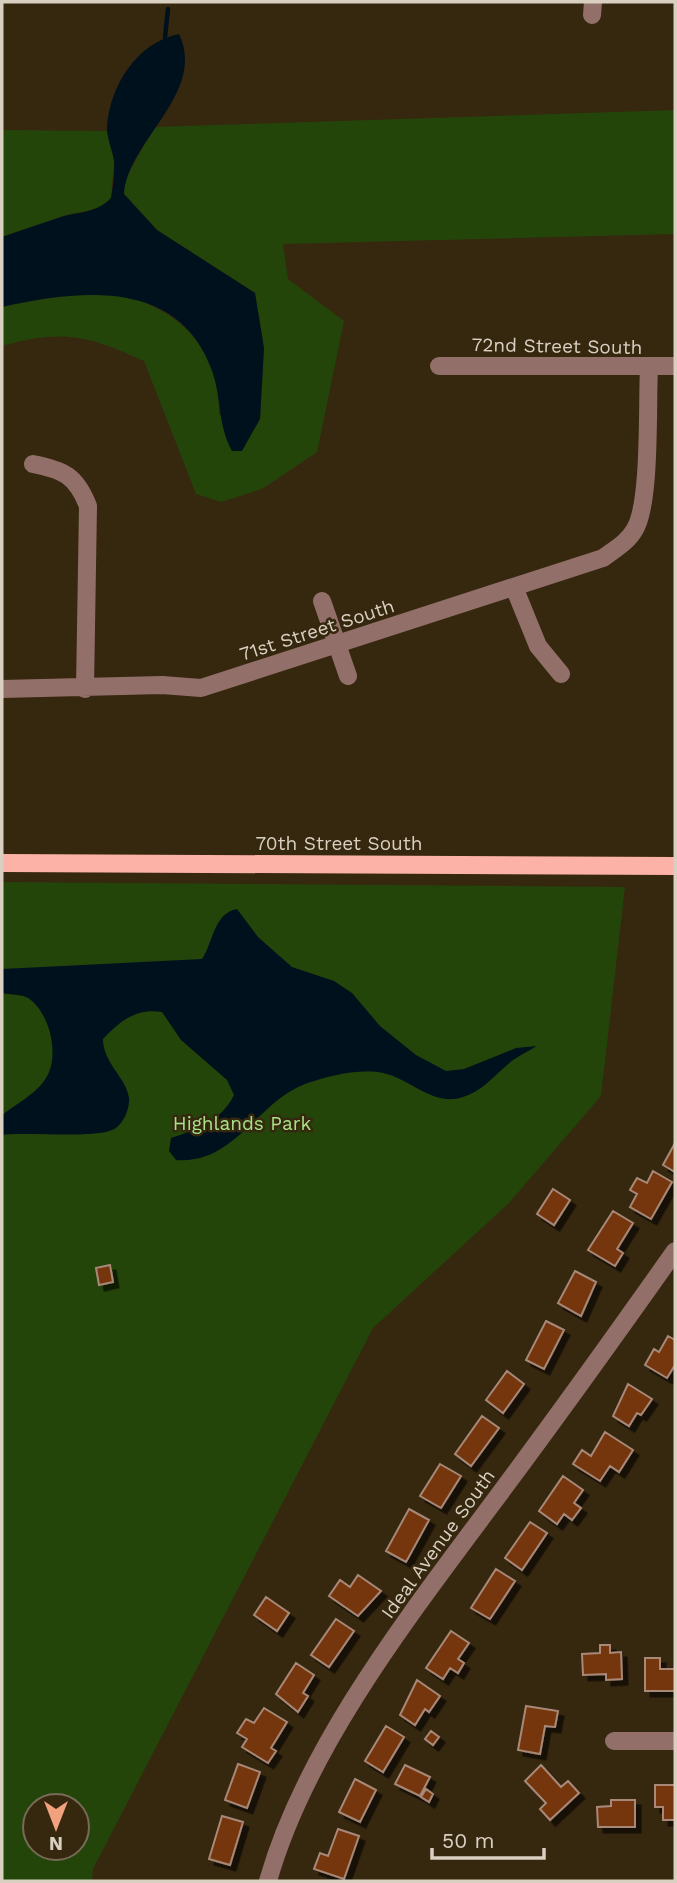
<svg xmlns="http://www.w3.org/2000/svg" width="677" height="1883" font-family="'Work Sans',sans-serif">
<defs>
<filter id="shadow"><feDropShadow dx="5.5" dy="5.5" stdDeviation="0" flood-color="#0009"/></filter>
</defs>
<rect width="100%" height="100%" fill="#36270f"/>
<path fill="#24450a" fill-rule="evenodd" d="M675,110v124l-392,10 5,35 56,42 -27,131 -55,37 -41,13 -25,-8 -52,-133c-56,-26 -82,-32 -142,-15v-39c39,-9 87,-16 128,-10 8,1 17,6 24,10 43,20 67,61 65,108l41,4 4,-71 -9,-55 -98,-63 -33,-36 1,-14 29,-53z
M2,130l105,1 7,30 -3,37c-16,17 -36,12 -56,21 -18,6 -35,12 -53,18z
M2,882l623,5 -24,209 -92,107 -136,125 -280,541 -1,12h-90zM35,1806h42v42h-42z"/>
<path fill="#00111e" d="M179,34c28,59 -51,106 -55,160l33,36 98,63 9,55 -4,71 -18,32h-10c-15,-27 -10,-55 -21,-83 -34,-90 -132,-78 -209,-61v-70c17,-6 35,-12 53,-18 20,-8 40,-4 56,-21 2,-12 4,-26 3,-38 -2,-11 -7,-21 -7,-32 2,-41 30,-86 72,-94z
M237,909l21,28 34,30 42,14 18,12 28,33 36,29 30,16 18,-2 52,-21 21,-2c-10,6 -23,12 -31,20 -14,12 -24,25 -43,31 -30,10 -52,-18 -80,-24 -23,-5 -56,3 -78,11 -48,18 -71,81 -129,76l-7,-9 2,-13c27,-9 50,-17 63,-43l-7,-15 -46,-40 -19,-28c-26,-4 -42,9 -59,27 0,24 23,38 26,59 1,10 -5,24 -13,30 -17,12 -89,3 -114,7v-20c13,-10 33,-21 42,-34 17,-21 7,-68 -16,-83 -7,-4 -18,-3 -26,-5v-24l200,-10c11,-17 12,-46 35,-50z"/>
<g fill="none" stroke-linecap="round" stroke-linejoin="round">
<path stroke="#00111e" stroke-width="4.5" d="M165,37l3,-28"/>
</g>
<path fill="#753407" stroke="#a78879" stroke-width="2" filter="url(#shadow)" d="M675,1143v29l-12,-7z
M653,1171l19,11 -21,37 -21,-12 7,-13 -7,-4 7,-12 10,5z
M553,1189l17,11 -16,25 -17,-11z
M613,1211l20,12 -16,26 6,4 -8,13 -27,-16z
M110,1265l3,17 -14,3 -3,-17z
M575,1271l21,11 -15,34 -23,-13z
M546,1321l18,9 -20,39 -18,-9z
M668,1336l7,4v25l-8,13 -22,-13 9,-16 5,3z
M507,1371l17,13 -21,29 -17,-13z
M628,1384l24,15 -11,16 -4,-2 -8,13 -16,-10z
M482,1416l17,12 -28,38 -16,-12z
M605,1432l28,18 -14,22 -9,-6 -10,15 -27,-17 9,-14 9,6z
M440,1464l21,12 -20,32 -21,-12z
M563,1476l20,14 -9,13 7,5 -9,12 -8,-6 -7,10 -18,-13z
M409,1509l20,11 -23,42 -20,-11z
M530,1522l17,11 -25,37 -17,-12z
M496,1569l19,12 -25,38 -19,-11z
M358,1575l23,16 -23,25 -29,-20 11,-16 10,7z
M266,1597l23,16 -12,18 -23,-16z
M336,1619l18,12 -25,36 -18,-12z
M451,1631l18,12 -11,16 6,4 -6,10 -8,-5 -7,11 -17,-11z
M600,1645h10v8l11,-1 1,27 -16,1v-6l-23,1 -1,-21 18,-1z
M645,1658h15v11h15v22h-30z
M296,1663l18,12 -11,18 5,3 -10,16 -22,-18z
M417,1680l23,16 -11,16 -4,-3 -10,16 -15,-10z
M526,1706l32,5 -3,16 -10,-1 -5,28 -22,-4z
M264,1708l23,14 -16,26 5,3 -8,12 -26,-16 5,-8 -10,-6 9,-14 8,4z
M386,1726l18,11 -21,35 -18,-11z
M431,1731l8,6 -6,8 -8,-6z
M238,1764l22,8 -13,36 -22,-8z
M405,1765l25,12 -10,19 -25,-12z
M541,1765l20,22 7,-6 11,12 -29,27 -10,-11 6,-6 -21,-22z
M355,1779l21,11 -16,32 -21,-10z
M655,1785h20v35h-12v-13h-8z
M426,1789l7,5 -4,8 -8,-5z
M611,1800h24v27h-37l-1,-20 14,-1z
M222,1816l21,6 -13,43 -21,-6z
M338,1829l21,7 -15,43 -30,-10 6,-16 8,3z"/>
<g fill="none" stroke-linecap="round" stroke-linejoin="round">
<path stroke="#926f68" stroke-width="18" d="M592,15l1,-13
M439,366h236
M33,464c30,6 43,11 55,42l-3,183
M514,587l24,59 23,28
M322,601l26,75
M2,689l160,-4 39,3 402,-130c12,-9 25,-16 32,-29 16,-27 12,-126 14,-161
M614,1741h61
M268,1881c38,-134 141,-265 224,-377 62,-83 123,-168 183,-253"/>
<path stroke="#fcb2a6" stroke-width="18" d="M2,863l673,3"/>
</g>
<g text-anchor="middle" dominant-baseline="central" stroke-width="5" stroke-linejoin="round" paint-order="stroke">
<g font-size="19" fill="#d9d0c2" stroke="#36270f">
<text transform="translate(557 346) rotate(1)">72nd Street South</text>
<text transform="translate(317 630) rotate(-18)">71st Street South</text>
<text x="339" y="843">70th Street South</text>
<text transform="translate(438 1544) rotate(-54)">Ideal Avenue South</text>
</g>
<g font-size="19" fill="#a7e287" stroke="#36270f">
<text x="242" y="1123">Highlands Park</text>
</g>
</g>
<rect width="677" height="1883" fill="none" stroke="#d9d0c2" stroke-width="7"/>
<g transform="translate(56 1827) rotate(180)"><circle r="33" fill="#36270f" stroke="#776b57" stroke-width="2"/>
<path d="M0-5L12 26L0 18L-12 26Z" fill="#f2a17e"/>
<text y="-10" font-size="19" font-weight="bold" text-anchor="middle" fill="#d9d0c2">N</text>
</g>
<path d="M432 1848v10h112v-10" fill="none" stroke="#d9d0c2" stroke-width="3.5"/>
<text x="442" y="1848" font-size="21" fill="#d9d0c2" stroke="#36270f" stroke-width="5" paint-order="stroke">50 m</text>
</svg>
